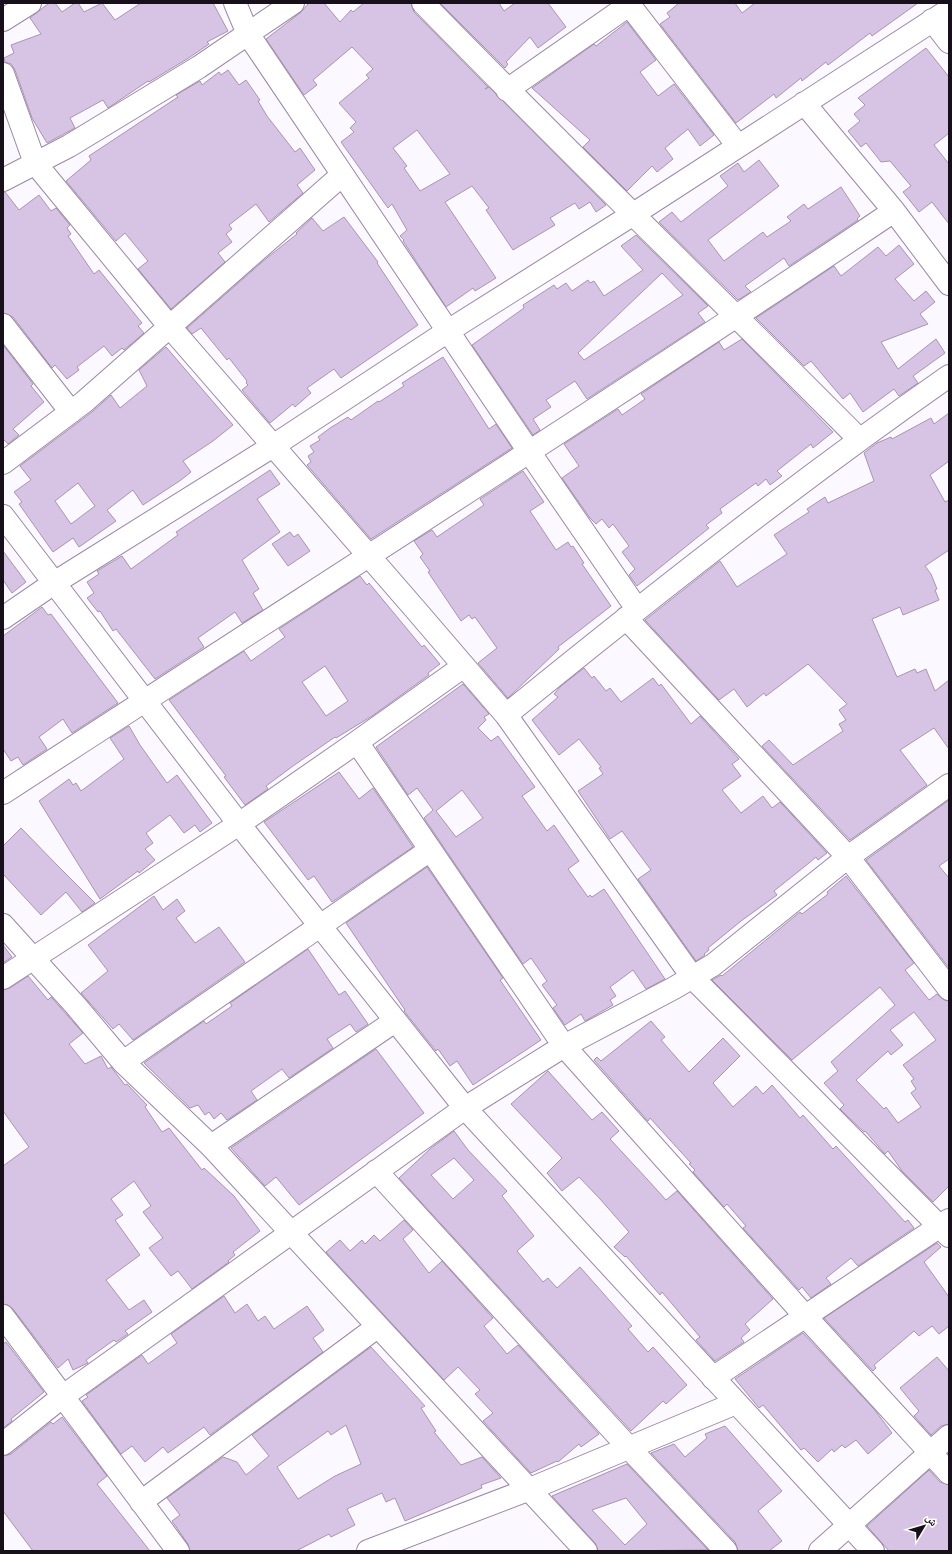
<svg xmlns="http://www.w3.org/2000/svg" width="952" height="1554" font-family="Overpass,'Noto Naskh Arabic',sans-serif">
<rect width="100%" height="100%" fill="#fcf8ff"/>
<path fill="#d7c3e3" stroke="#a895b4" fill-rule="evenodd" d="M49,3h6l7,9 13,-9h3l6,9 18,-9 13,17 26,-17h72l15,28 -21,11 2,2 -22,15 -38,23 -1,-1 -40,27 -5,-8 -33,18 5,10 -28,15 -15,-25 -17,-48 -4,-6 -6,-2 -1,-4 10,-5 -3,-8 30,-11 -11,-16z
M309,3h15l16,19 11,-12 2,2 11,-9h47l3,9 74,75 -3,2 4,-2 117,118 -10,7 -6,-10 -11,7 -4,-6 -25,15 5,7 -42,25 -27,-40 3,-2 -17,-22 -27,16 51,76 -21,13 -2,-3 -27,19 -43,-66 1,-1 -4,-4 7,-6 -15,-26 -4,4 -47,-66 13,-10 -4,-4 6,-6 -17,-19 30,-25 -3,-3 7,-6 -21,-22 -39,33 4,5 -13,10 -38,-56 34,-26zM417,130l33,44 -30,17 -16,-23 3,-2 -14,-18z
M440,3h59l5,8 11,-8h33l18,24 -28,21 -8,-11 -24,25 2,2 -3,4z
M679,3h56l7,10 13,-10h163l-46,33 -2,-3 -42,32 -2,-3 -24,19 -1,-3 -25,20 -2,-4 -38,29 -76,-99 10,-7 -3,-4z
M627,22l29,38 -16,12 18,24 16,-12 40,51 -14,11 -12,-17 -23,19 8,11 -16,13 -5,-6 -25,25 -44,-44 7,-7 -58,-52 62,-44 2,2z
M926,48l23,29v56l-15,12 15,19v60l-17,-22 -13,10 -16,-20 8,-6 -21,-25 -9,1 -15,-19 -5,4 -13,-16 12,-10 -6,-7 11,-9 -7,-7z
M228,70l11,15 7,-5 14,20 -2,1 9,15 28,36 5,-4 15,22 -18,15 6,8 -34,29 -13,-18 -27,21 3,4 -6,5 6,8 -14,11 7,9 -54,47 -33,-40 10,-8 -23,-28 -9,8 -50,-60 25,-21 -2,-4 89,-59 -2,-2 24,-14 2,4 17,-13 2,3z
M759,160l20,26 -71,54 16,21 39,-29 4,5 24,-16 -4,-4 17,-13 4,5 33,-22 19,29 -3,3 1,1 -69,46 -5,-8 -39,28 6,6 -13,8 -79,-78 13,-10 9,10 47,-36 -8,-10 18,-13 6,9z
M3,192h2l14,18 20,-15 12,16 5,-3 14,17 -3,3 4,6 -3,2 26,38 5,-4 43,53 -4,3 6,7 -20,17 -2,-2 -10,8 -8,-10 -27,21 2,3 -12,9 -12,-14 -3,3 -39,-51 -10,-4z
M344,217l34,45 -1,1 41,62 -77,53 -7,-9 -27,19 4,5 -16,14 -2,-3 -23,19 -28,-33 6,-5 -2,-2 1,-2 -18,-23 -2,2 -26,-32 -9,6 -5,-6 81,-71 29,-23 -1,-1 16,-15 11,13z
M636,235l72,71 -10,7 7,9 -118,77 -12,-18 -29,19 5,7 -18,12 7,11 -7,5 -61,-90 52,-37 -1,-3 31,-20 3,4 9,-6 6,8 16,-11 2,3 4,-2 10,15 39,-26 -22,-24zM662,273l21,22 -99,65 -6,-7z
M899,245l15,19 -19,15 19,22 12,-10 9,11 -15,12 8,10 -47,18 17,27 38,-30 9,14 -32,23 5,7 -19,13 -5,-7 -31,23 -13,-19 -7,6 -32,-38 -7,5 -48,-48 78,-52 7,10 37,-29 8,9z
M742,339l91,93 -20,16 -2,-4 -34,27 5,5 -12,9 -4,-6 -8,7 -2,-3 -36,26 2,4 -16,12 3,3 -72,58 -8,-11 6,-6 -13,-17 7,-6 -16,-22 -4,4 -7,-9 -6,5 -6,-6 -28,-40 17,-12 -15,-22 54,-35 4,6 23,-16 -4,-5 78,-52 5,8z
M3,345l30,39 -2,2 13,16 -31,27 6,6 -11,9 -5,-5z
M166,347l67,78 -20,16 -30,20 8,11 -10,8 -38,25 -10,-15 -26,20 9,11 -37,26 -6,-9 -20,14 -34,-48 3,-2 -8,-10 17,-12 -11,-14 72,-54 19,-17 9,13 27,-22 -8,-16zM78,483l17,23 -24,18 -16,-23z
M443,357l46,72 7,-5 16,24 -141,91 -64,-74 4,-3 -3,-6 6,-4 -4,-6 10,-6 -2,-3 12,-9 18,-11 3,3 27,-19 1,1 25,-16 -2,-3z
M949,413v48l-19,14 15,27 4,-2v50l-24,16 6,8 6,15 -2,1 4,10 -36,15 -3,-8 -28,12 25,58 18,-8 2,4 9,-4 9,22 14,-11v69l-15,-21 -34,22 27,35 -77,55 -88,-94 7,-6 24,25 50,-34 -4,-7 7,-4 -7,-10 8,-6 -39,-40 -42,32 -2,-3 -17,14 -13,-18 -15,11 -74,-80 75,-59 17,26 50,-33 -13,-19 35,-23 -2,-3 18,-12 3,6 46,-22 -10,-28 13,-10 14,-6 1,2 39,-21 3,6z
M270,470l10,14 -23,15 23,33 -38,28 17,29 -6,4 10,17 -21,13 -7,-11 -37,26 6,9 -49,32 -39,-50 -3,2 -13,-20 -2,1 -11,-14 7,-5 -7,-11 12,-8 -2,-3 25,-15 9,13 47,-34 -2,-3z
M523,471l21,31 -14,9 26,39 12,-8 3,5 2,-1 11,17 -2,1 29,42 -53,41 1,2 -51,49 -30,-35 19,-15 -22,-31 -3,2 -3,-4 -8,6 -33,-49 2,-1 -10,-14 3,-3 -9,-13 18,-11 5,7 47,-32 -4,-6z
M290,532l4,5 4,-3 12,17 -22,15 -16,-22z
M3,551l23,31 -14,11 -9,-13z
M360,576l7,9 2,-2 53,64 2,-2 16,19 -12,9 1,2 -57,41 -36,22 -1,-1 -42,29 -27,20 2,3 -23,16 -21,-28 2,-1 -57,-76 75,-49 7,10 34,-24 -6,-8zM325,666l23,35 -22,15 -24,-34z
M42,607l6,8 3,-1 67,89 -46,30 -9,-14 -24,18 8,12 -24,16 -5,-8 -7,4 -8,-12v-113z
M584,668l8,10 2,-2 12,15 4,-3 11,14 32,-24 6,8 2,-2 30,40 9,-8 39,43 -7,5 9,12 -19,14 19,23 22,-17 9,12 8,-6 47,51 -9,7 -2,-3 -7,6 -35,28 3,4 -36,26 -33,27 1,2 -5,4 1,1 -9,6 -58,-82 13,-9 -29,-39 -12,8 -32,-48 25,-17 -4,-6 2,-1 -22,-28 -20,16 -27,-35 26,-23 -4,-3 7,-8z
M463,684l26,30 -5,3 2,3 -8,8 13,13 7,-5 37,51 -13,9 25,35 7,-6 25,36 -11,8 20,28 2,-2 2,2 12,-8 61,90 -19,10 -13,-19 -23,17 6,9 -6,4 3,5 -28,16 -4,-7 -16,11 -12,-17 4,-3 -15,-20 5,-4 -16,-23 -8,6 -99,-146 9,-8 -16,-22 -9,7 -32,-48zM462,790l21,28 -27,19 -20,-26z
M129,726l11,19 27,38 10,-8 35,48 -12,9 -5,-7 -11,8 -14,-18 -24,18 7,10 -8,6 10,11 -16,13 -1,-2 -38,28 -61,-98 30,-22 4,6 3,-2 5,8 43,-32 -14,-21z
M339,772l20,27 14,-11 40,59 -81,55 -18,-26 -6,4 -44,-58z
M949,800v59l-10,7 10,12v90l-83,-108z
M21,828l37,38 37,37 -13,9 -16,-20 -25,23 -38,-41v-28z
M427,867l76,111 -3,2 41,60 -68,45 -16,-24 -7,5 -12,-17 -2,2 -32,-40 1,-1 -59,-87z
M846,876l68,87 -9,7 24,30 8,-6 7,6 5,1v185l-16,16 -31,-31 -14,-20 -3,3 -20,-23 -1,1 -24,-23 4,-4 -20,-22 14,-12 -7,-9 64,-57 -15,-18 -88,73 -80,-80 9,-5 1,1 78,-64 2,2 26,-20 -1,-2zM914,1012l22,28 -33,25 11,14 -3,2 5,8 -5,4 10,14 -23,16 -12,-16 -2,2 -28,-29 32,-29 3,4 12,-10 -13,-15z
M154,896l9,14 14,-11 8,12 -9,7 19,25 24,-16 26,35 -112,78 -14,-16 -6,5 -32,-36 27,-22 -20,-26z
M3,945l9,12 -9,6z
M308,949l31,46 6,-4 23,33 -12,8 -6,-8 -23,15 6,9 -44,30 -7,-9 -31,22 6,9 -30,20 -6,-7 -7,6 -5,-7 -4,3 -7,-10 -8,3 -46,-45 60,-42 2,3 26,-18 -2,-3z
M28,976l20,24 3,-3 32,36 -14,11 16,20 16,-8 7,13 3,-2 14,18 2,-1 20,21 -2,2 17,25 7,-4 33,42 2,-2 30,28 26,35 -27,21 2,3 -7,6 1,1 -37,27 -14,-18 -7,5 -22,-28 14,-10 -20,-26 8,-6 -17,-25 -23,18 12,16 -8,5 25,35 -34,25 23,30 15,-10 8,12 -27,19 3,3 -12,8 -2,-2 -28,20 2,3 -15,7 -5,-11 -10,9 -45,-59 -5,-4 -5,-1v-138l26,-19 -26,-36v-121l7,-2z
M651,1021l14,16 -4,3 28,32 34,-34 17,18 -27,27 20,24 23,-21 7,8 9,-9 28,33 3,-3 30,34 3,-3 69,76 3,-2 6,8 -56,38 -7,-8 -25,20 5,6 -20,14 -9,-11 -3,3 -56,-62 3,-2 -19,-22 -3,3 -31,-35 2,-2 -6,-6 2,-1 -41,-45 -2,3 -54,-61 3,-3 4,4z
M376,1049l48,64 -125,92 -23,-28 -11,9 -34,-38z
M548,1071l44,49 10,-8 17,19 -9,8 37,40 19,21 11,-9 96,108 -28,25 5,6 -9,8 3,4 -29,19 -19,-21 4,-3 -38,-45 -2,3 -34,-39 -1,1 -11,-10 15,-15 -29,-33 -21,-22 -17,14 -15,-18 15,-15 -51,-54z
M454,1131l14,19 39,41 -5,5 32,40 -17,15 26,31 5,-4 9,10 23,-21 52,59 -4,3 20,23 5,-5 34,38 -21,19 -3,-3 -32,30 -232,-253 31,-29zM454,1158l20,22 -21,19 -22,-24z
M404,1220l9,10 -10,9 26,34 13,-12 51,57 -9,8 23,28 11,-9 81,89 -18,13 -2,-3 -21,18 -1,-1 -26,12 -48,-52 10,-8 -18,-19 5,-4 -22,-23 -14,13 -118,-128 14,-12 10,11 12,-11 3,4 9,-9 6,6z
M937,1243l4,4 -17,15 25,35v29l-10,8 -7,-8 -13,10 -5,-5 -40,34 2,3 -3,3 -49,-53z
M224,1296l11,17 12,-9 11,17 7,-5 9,13 33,-23 17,24 -11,8 10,14 -113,83 -6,-8 -36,26 -5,-6 -18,15 -13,-16 -11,8 -39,-53 6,-4 -2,-2 56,-40 6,9 29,-21 -6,-9z
M803,1333l71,76 18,24 -24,21 -12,-14 -11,8 -3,-3 -8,7 -2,-3 -14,13 -14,-14 -3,2 -38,-45 -4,3 -24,-29z
M6,1342l38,50 -33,27 1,2 -9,7v-84z
M371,1347l54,59 -4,2 15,23 -2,1 27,33 21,-8 19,21 -20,7 1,3 -77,33 -10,-23 -9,4 -4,-9 -35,16 8,16 -24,12 -2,-3 -33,17h-106l-2,-7 -16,-23 8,-6 -13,-17 56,-41 14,5 9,13 23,-19 -17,-21zM346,1425l15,39 -26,12 -37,23 -21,-32 51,-36 3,4z
M937,1357l12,14v53l-8,2 -10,9 -17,-19 5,-5 -19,-23z
M62,1417l45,59 -10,8 53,67h-117l-30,-40v-55l8,-2 40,-32 2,2z
M725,1426l57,65 -24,20 24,30 -13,10h-31l-3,-9 -84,-89 23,-9 11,13 22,-19 -2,-4z
M627,1464l81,86 -110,1 -3,-8 -43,-47zM626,1498l21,26 -22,21 -33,-35z
M929,1470l11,12 9,3v66h-60l-22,-25z"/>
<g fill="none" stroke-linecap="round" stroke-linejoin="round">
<defs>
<path id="street" d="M235,3l13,31 282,419 107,156
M423,3c143,147 291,290 436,436
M628,3l110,143
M3,20l27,-17
M932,20l17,22
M3,74l32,89 135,164 245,282 91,106 187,263 256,258
M507,90l125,-87
M804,103l90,108 55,73
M3,180l66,-34 130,-79 94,-64
M3,325l68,87
M3,463l81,-61 258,-227
M3,618l51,-35 219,-137 175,-115 184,-116 317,-205
M626,618l222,239 101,132
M506,715c144,-117 290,-232 443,-339
M357,742l107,-76
M3,793c297,-194 597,-384 891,-582
M3,925l73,81 47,56 88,84 375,405
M3,978l236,-154 118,-82 207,304 242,271 143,156
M123,1062l307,-212
M211,1146l184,-125
M376,1171l254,278 96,102
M3,1316l175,235
M713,1378l236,-158
M3,1444l59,-47 403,-289 99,-62 110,-58 39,-23 135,-108 101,-72
M141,1502l236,-175
M368,1551l162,-62 206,-86
M820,1551l129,-115"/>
<path id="secondary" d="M3,516l236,308 226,284 408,443"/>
</defs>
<use href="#street" stroke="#9b88a6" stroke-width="24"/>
<use href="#secondary" stroke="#9b88a6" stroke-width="24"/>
<use href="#street" stroke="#fff" stroke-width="22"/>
<use href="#secondary" stroke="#fff" stroke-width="22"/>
</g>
<rect width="952" height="1554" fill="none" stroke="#17101b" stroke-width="8"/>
<g transform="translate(924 1526) rotate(52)" stroke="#ffffff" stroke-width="3" paint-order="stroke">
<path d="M0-3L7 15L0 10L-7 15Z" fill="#17101b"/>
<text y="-6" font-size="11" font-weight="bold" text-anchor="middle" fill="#17101b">ش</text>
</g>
</svg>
